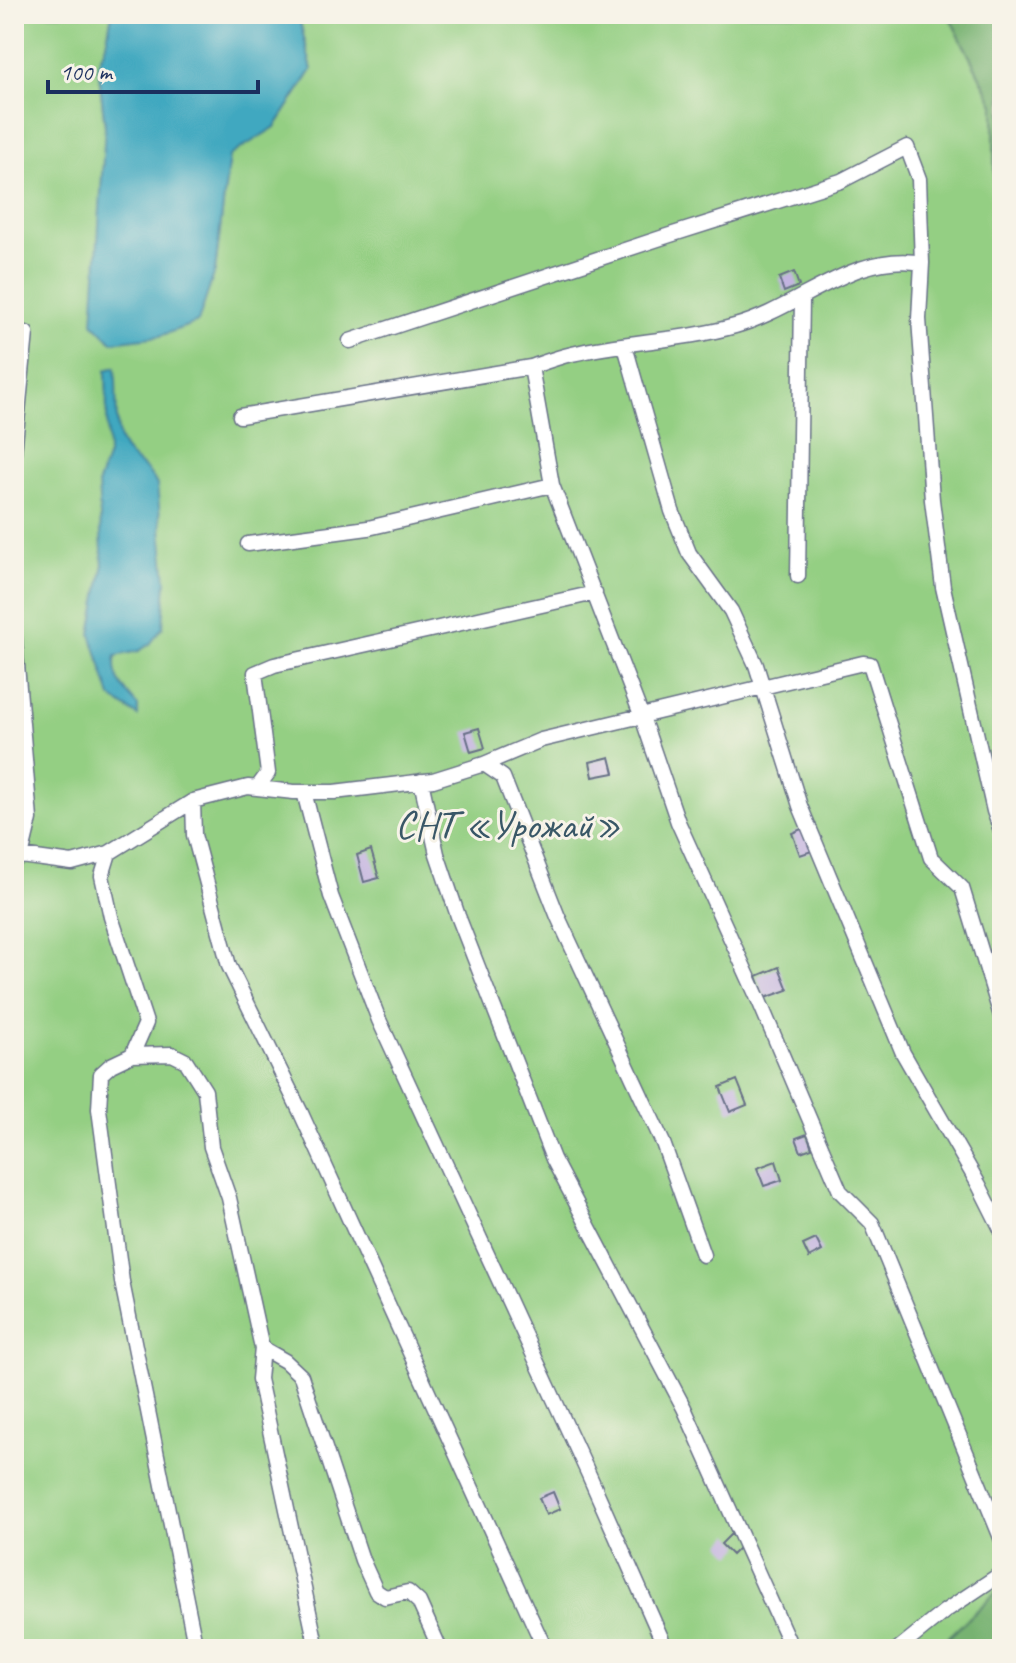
<svg xmlns="http://www.w3.org/2000/svg" width="1016" height="1663" font-family="Caveat,sans-serif">
<rect width="100%" height="100%" fill="#f7f3e8"/>
<filter id="ink" filterUnits="userSpaceOnUse"><feTurbulence type="fractalNoise" baseFrequency=".0125" numOctaves="2"/><feDisplacementMap in="SourceGraphic" scale="16" xChannelSelector="R" yChannelSelector="G"/><feConvolveMatrix kernelMatrix="1 2 1 2 8 2 1 2 1" color-interpolation-filters="sRGB"/></filter>
<filter id="wash" filterUnits="userSpaceOnUse"><feTurbulence type="fractalNoise" baseFrequency=".006" numOctaves="4" result="noise"/><feDisplacementMap in="SourceGraphic" scale="32" xChannelSelector="R" yChannelSelector="G"/><feGaussianBlur stdDeviation="1.8" result="paint"/><feColorMatrix in="noise" values="0 0 0 0 0 0 0 0 0 0 0 0 0 0 0 0 0 1.4 0 .05"/><feComposite in="paint" operator="in"/></filter>
<g filter="url(#wash)">
<rect width="100%" height="100%" fill="#f3e9d3"/>
<path fill="#94cf83" stroke="#587f70" stroke-width="2" d="M14,14h98l-6,30 -8,21 7,61 110,145 14,-116 46,-28 37,-57 -14,-56h650l46,90 1,172 7,86v1225l-66,62h-922z"/>
<path fill="#77b271" stroke="#497068" stroke-width="2" d="M948,14h54v348l-7,-86 -1,-172z
M1002,1587v62h-66z"/>
<path fill="#40a8c0" stroke="#2e6c8f" stroke-width="2" d="M112,14h186l14,56 -37,57 -46,29 -14,115 -17,51 -38,14 -48,6 -19,-19 12,-197 -7,-61 8,-21z
M115,367c3,19 -1,61 6,76 8,18 28,23 36,42l9,96 -3,46 -13,17 -11,7 -23,5c-5,21 9,35 22,50v10l-27,-19 -20,-63 12,-66 -5,-85 10,-28 -2,-85z"/>
<g id="blocks">
<path fill="#c3b4e0" d="M794,272l5,14 -15,6 -5,-14z
M479,728l6,20 -14,4 -6,-20z
M610,757l4,16 -21,4 -3,-15z
M806,827l9,23 -15,5 -8,-22z
M371,850l8,28 -15,4 -7,-27z
M779,967l9,23 -23,8 -8,-22z
M737,1080l10,25 -17,7 -10,-25z
M807,1134l5,14 -11,4 -5,-14z
M776,1161l6,19 -18,6 -7,-18z
M816,1239l6,12 -13,7 -6,-13z
M553,1492l7,17 -14,6 -7,-17z
M731,1534l11,11 -10,10 -11,-11z"/>
</g>
</g>
<g filter="url(#ink)">
<use href="#blocks" fill-opacity="0" stroke="#677087" stroke-width="2"/>
<g fill="none" stroke-linecap="round" stroke-linejoin="round">
<defs>
<path id="minor" d="M350,341l317,-105 174,-55 66,-34 12,32 3,84 -3,56 13,181 11,87 51,224 8,22
M625,346l47,165 17,42 42,58 25,54 44,141 103,247 76,132 23,46
M531,367l21,118 90,232 36,105 82,181 80,188 32,32 130,317
M240,416l291,-49c14,-5 27,-10 41,-13 53,-13 110,-13 163,-28 63,-17 120,-76 187,-63
M14,453l12,-120
M248,544l120,-16 184,-43
M798,576l4,-278
M14,629l16,190 -9,38
M484,764l19,13 55,140 105,226 40,112
M421,781l16,73 21,62 95,243 131,249 108,241
M257,788l11,-15 -13,-100 19,-8 321,-72
M304,792l27,104 48,124 210,455 77,174
M193,801l1,34 35,131 71,145 245,538
M109,853l-7,23 9,41 35,106 -14,32 -21,10 -10,9 -2,35 23,173 74,367
M14,855l58,8 37,-10 84,-52 55,-14 46,5h40l99,-12 51,-16 57,-24 322,-77 7,1 61,194 31,30 40,131
M132,1055l40,-1 14,7 19,30 6,56 18,51 33,150 23,13 16,15 61,184 14,31 9,6 23,-5 11,10 21,47
M262,1348l-3,31 58,270
M898,1649l47,-38 57,-38"/>
</defs>
<use href="#minor" stroke="#677087" stroke-width="17"/>
<use href="#minor" stroke="#fff" stroke-width="14"/>
</g>
</g>
<g text-anchor="middle" dominant-baseline="central" stroke-width="6" stroke-linejoin="round" paint-order="stroke">
<g font-size="40" fill="#395767" stroke="#f7f3e8">
<text x="508" y="825">СНТ «Урожай»</text>
</g>
</g>
<rect width="1016" height="1663" fill="none" stroke="#f7f3e8" stroke-width="48"/>
<path d="M48 80v12h210v-12" fill="none" stroke="#1b2f5e" stroke-width="4"/>
<text x="60" y="80" font-size="24" fill="#1b2f5e" stroke="#f7f3e8" stroke-width="6" paint-order="stroke">100 m</text>
</svg>
